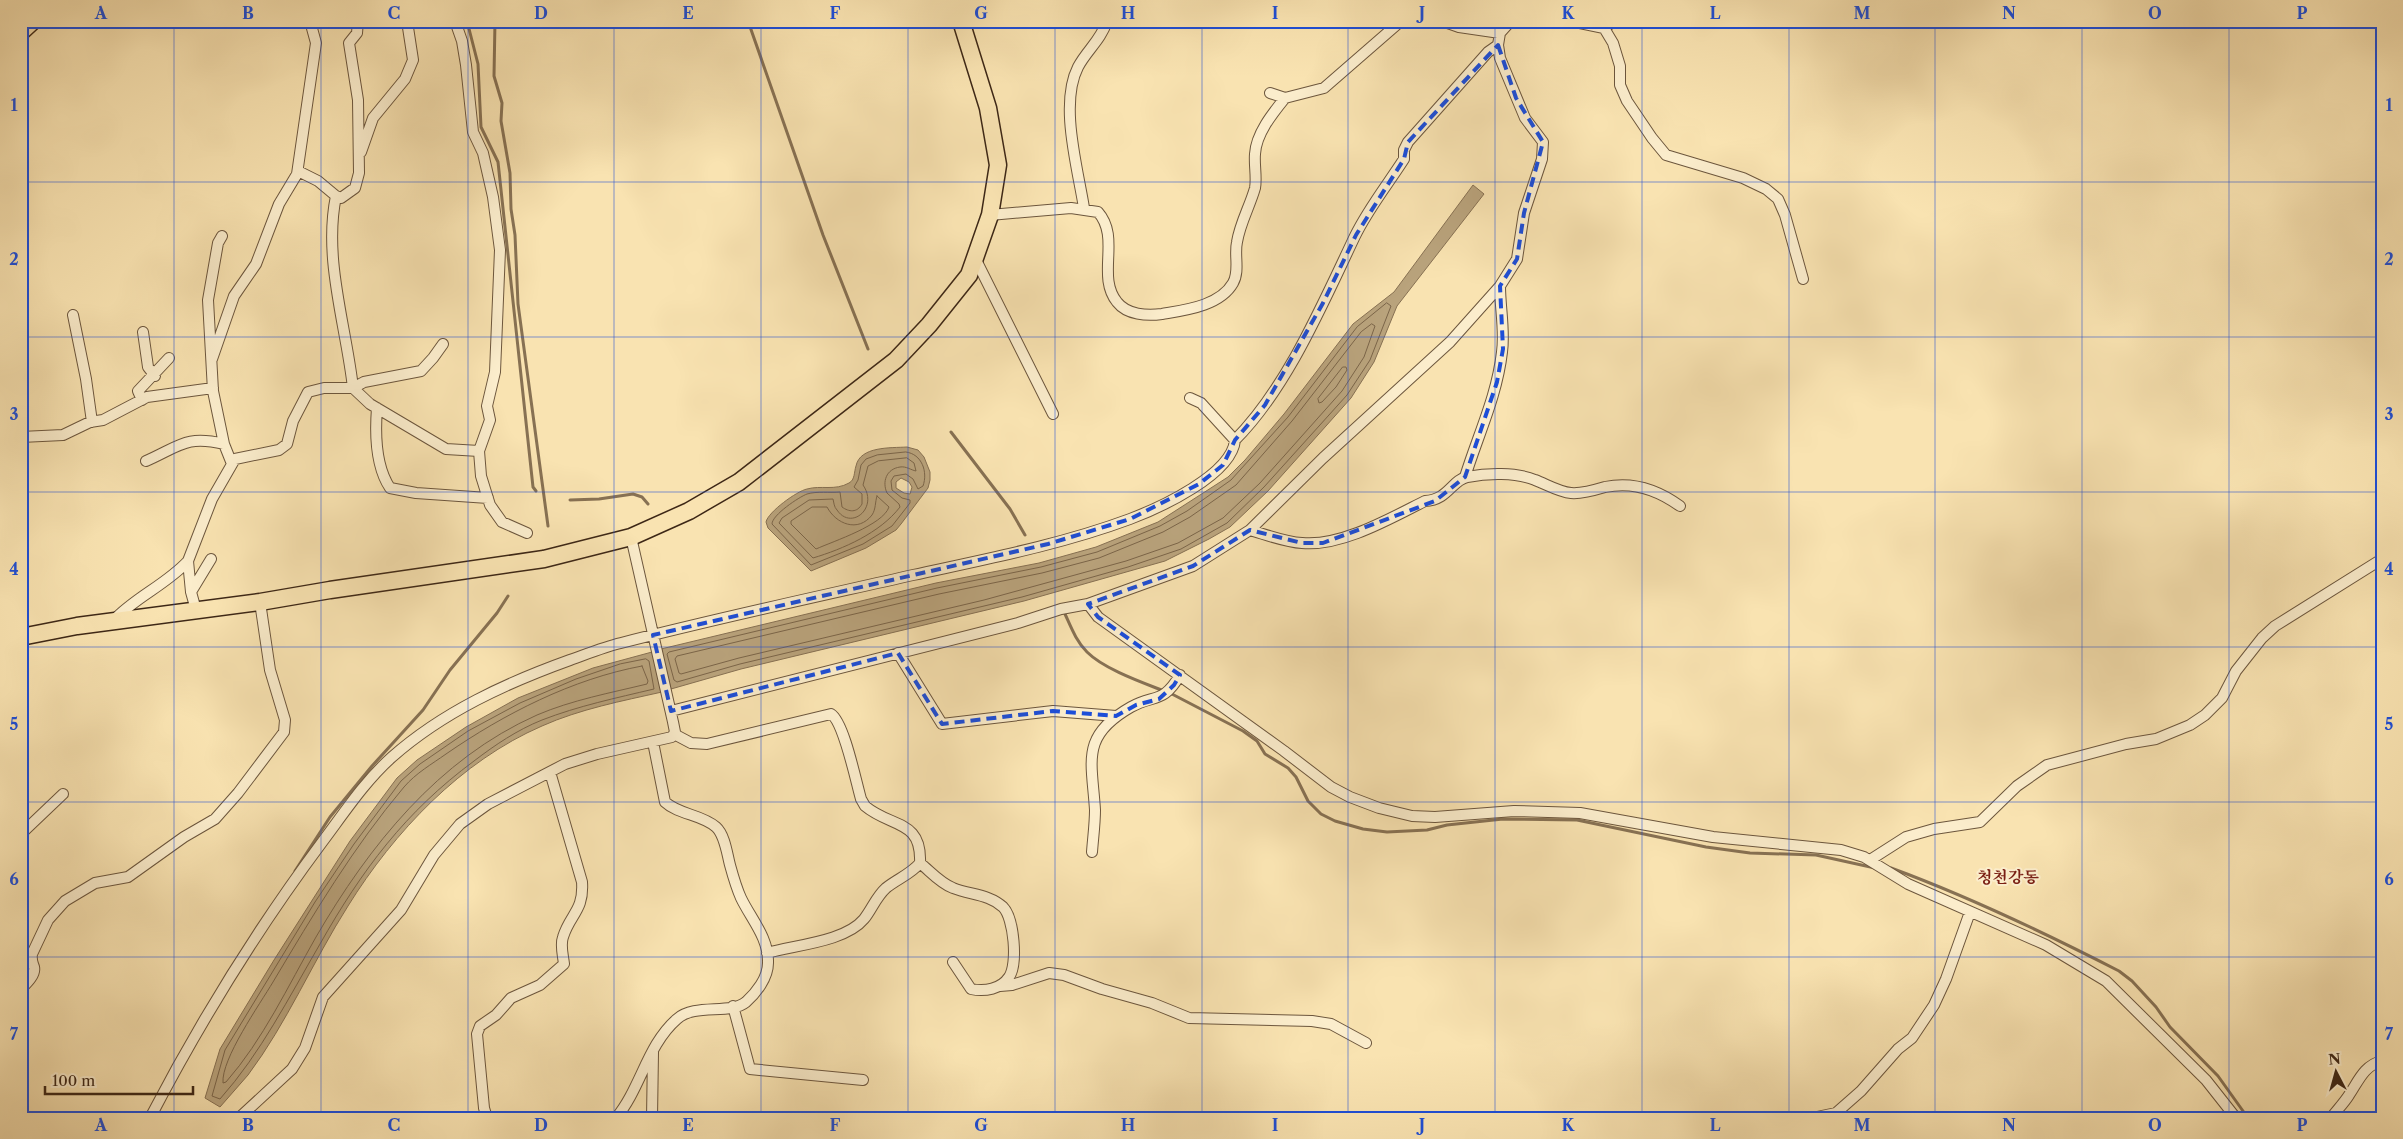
<svg xmlns="http://www.w3.org/2000/svg" width="2403" height="1139" font-family="'Libre Caslon Text','Noto Serif KR',serif">
<rect width="100%" height="100%" fill="#f9e3b1"/>
<filter id="stains"><feTurbulence type="fractalNoise" baseFrequency=".004" numOctaves="4"/><feColorMatrix values="0 0 0 0 .2 0 0 0 0 .09 0 0 0 0 .02 0 0 0 .5 -.17"/></filter>
<radialGradient id="worn" r=".72"><stop offset=".6" stop-color="#630" stop-opacity="0"/><stop offset="1" stop-color="#630" stop-opacity=".3"/></radialGradient>
<path fill="#b9a37c" stroke="#877153" fill-rule="evenodd" d="M1473,185l11,9 -87,112 -23,56 -23,36 -83,93 -38,36 -21,12 -44,22 -141,40 -283,68 -70,20 -10,-40 275,-66 103,-20 57,-16 62,-25 70,-45 17,-17 39,-46 69,-90 41,-32z
M907,447l11,3 6,7 6,15v8l-2,8 -27,36 -5,6 -30,18 -55,23 -43,-43 -2,-6c2,-10 31,-31 41,-33 14,-4 28,2 42,-6 6,-3 5,-11 7,-17 4,-20 35,-18 51,-19zM901,478l8,4 3,5 -2,7 -6,-1 -8,-5v-6z
M652,652l10,40c-40,9 -82,17 -120,34 -81,35 -148,106 -194,180 -35,55 -61,117 -100,169 -9,11 -19,21 -28,32l-15,-9 15,-49 54,-89 76,-119 47,-63 20,-18 49,-33 52,-29 75,-30z"/>
<g fill="none" stroke-linecap="round" stroke-linejoin="round">
<path stroke="#7b6549" stroke-width="1" d="M1387,303l4,3 -21,54 -23,35 -83,92 -37,36 -46,26 -53,18 -106,30 -282,67 -63,18 -3,-2 -7,-26 2,-2 268,-64 104,-21 56,-15 63,-26 27,-15 44,-31 57,-63 69,-90z
M1372,324l3,2 -11,31 -22,34 -82,92 -37,35 -45,25 -52,18 -142,39 -245,58 -58,16 -2,-1 -4,-14 2,-3 262,-62 103,-21 57,-15 64,-26 27,-15 46,-32 56,-64 69,-89z
M1343,367h3l1,3 -11,17 -14,15 -3,1 -1,-4z
M906,452c16,2 22,20 17,34l-5,3 -5,-10 -7,-5 -12,2 -3,5 1,9 10,8 8,2v3l-18,23 -29,18 -52,21 -39,-41c0,-9 27,-27 35,-30 10,-3 23,-1 33,-2l2,15c7,5 15,6 20,-3v-10l-8,-7 4,-7 3,-15 5,-6 11,-4z
M907,458l7,5 2,8c-5,-1 -10,-5 -16,-4 -14,2 -18,15 -13,26l12,11 1,3c-20,26 -57,42 -87,51l-34,-35 3,-5 27,-18 24,-1c1,4 1,8 4,11 14,21 42,-2 26,-25l5,-19 10,-5z
M877,496l12,11c-6,18 -55,34 -73,42l-25,-25v-3l21,-14h15c9,17 31,26 45,8 4,-6 3,-13 5,-19z
M646,659l3,2 5,28c-38,9 -76,17 -112,31 -25,10 -47,25 -68,41 -69,51 -112,109 -154,183 -31,53 -59,109 -100,155l-8,-3 13,-46 90,-148 39,-58 47,-63 19,-17 48,-33 52,-28 56,-24 44,-15z
M642,666l6,15 -1,3c-37,9 -75,16 -110,31 -99,44 -168,131 -221,222 -28,49 -53,103 -90,145l-3,1c-2,-24 37,-79 50,-101 40,-67 81,-136 131,-195 12,-14 28,-23 42,-33 58,-40 126,-75 196,-88z"/>
<path stroke="#877153" stroke-width="3" d="M467,21l11,43 3,63 17,35 35,325 3,4
M495,21l-1,55 8,27 -1,18 9,52 1,36 4,26 3,69 30,222
M748,21l75,214 45,114
M951,432l59,77 15,26
M570,500l29,-1 34,-5 9,3 6,7
M1065,614c6,13 11,27 22,38 17,17 54,30 77,39
M1170,693l73,38 14,10 8,13 23,14 8,9 12,24 13,13 14,7 28,8 24,3 40,-2 20,-5 56,-6 74,1 129,27 44,6 66,2 59,13
M1891,868c79,29 154,65 228,103l13,10 24,26 14,20 48,49 30,42
M295,871l35,-54 42,-51 51,-56 27,-40 47,-57 11,-17"/>
<defs>
<path id="minor" d="M455,21l7,20 4,24 7,67 10,21 10,44 7,53 -5,122 -8,34 3,14 -11,31 2,25 9,29 12,17 25,11
M1442,21l17,6 41,6
M1570,21l34,7 9,15 7,23v19l7,16 25,37 14,17 77,23 23,11 12,10 7,16 18,64
M1604,28l10,-7
M1270,93l15,5 39,-10 77,-67
M361,152l12,-34 32,-39 8,-19 -6,-39
M298,171l20,10 18,15c-13,63 10,129 17,192l11,-6 57,-11 12,-13 10,-14
M336,196l5,2 14,-10 4,-15 -1,-73 -9,-57 8,-10 1,-12
M1084,208c-6,-39 -25,-104 -6,-141 9,-17 23,-27 29,-46
M990,215l81,-7 27,4c23,26 -2,64 19,90 10,13 30,14 45,12 23,-4 58,-8 71,-31 7,-12 1,-28 4,-41 3,-19 13,-36 18,-54 2,-10 -1,-23 0,-34 1,-20 17,-40 30,-56
M222,236l-4,7 -10,57 5,91 11,53 8,20
M976,260l77,154
M73,315l13,64 6,43
M143,332l5,35 7,9
M212,359l22,-63 22,-32 23,-60 18,-30 19,-131 -6,-22
M142,400l-4,-9 31,-33
M377,408c-2,25 -1,59 13,80l26,5 72,5
M21,437l42,-2 27,-13 13,-2 44,-23 66,-9
M1235,440c52,-52 88,-137 120,-204 13,-27 33,-52 49,-77v-9l4,-8 80,-90 10,-7
M146,461c34,-15 40,-26 78,-17
M1465,477c13,-42 32,-81 37,-125 3,-21 -2,-45 -2,-66
M1250,530c17,5 35,12 52,13 39,4 89,-25 123,-42 23,-1 27,-21 42,-24 20,-4 49,-5 68,3 11,4 24,12 36,13 10,1 24,-3 34,-6 28,-6 53,3 75,19
M191,592l20,-33
M1088,604l10,13 186,134 47,36 19,10 29,11 33,8 23,1 79,-6 66,2 133,24 128,13 23,7 44,27 138,61 60,36 100,99 30,38
M196,610l-5,-18 -3,-31 24,-62 23,-40 44,-9 8,-6 6,-23 15,-29 16,-4h29l17,16 76,45 33,2
M113,621c22,-24 53,-36 75,-60
M898,653l44,71 111,-13 63,5
M671,711l347,-88 43,-14 27,-5 105,-38 57,-36 73,-72 127,-116 50,-56 17,-27 7,-46 18,-54 1,-17 -18,-24 -25,-60 -2,-13 2,-12 9,-10 13,-2
M674,734l17,9 16,1 124,-30c13,8 25,68 30,85l4,7c26,22 57,13 55,57 -9,11 -23,16 -34,25 -10,9 -14,21 -22,31 -19,23 -70,26 -97,34
M21,834l42,-40
M1092,852c1,-14 3,-28 3,-42 -3,-49 -15,-74 36,-103 24,-13 32,-3 49,-32
M1870,860l36,-23 28,-8 46,-7 37,-36 30,-21 79,-21 30,-5 34,-14 15,-10 17,-17 14,-27 26,-33 13,-12 107,-67
M920,863c11,9 20,20 33,25 17,7 36,6 50,19 11,11 15,57 6,70 -8,12 -24,15 -38,12l-18,-27
M1000,986l12,-1 37,-12 15,2 38,14 50,14 37,15 123,3 19,3 35,19
M21,989c5,-5 15,-14 13,-22 -2,-6 -3,-7 -2,-13l16,-34 17,-19 30,-18 33,-6 56,-40 31,-18 23,-26 46,-61 1,-12 -15,-50 -10,-68
M733,1006l17,63 113,11
M150,1118c50,-96 108,-190 173,-277 21,-28 42,-60 69,-84 51,-45 114,-74 178,-97 17,-6 34,-13 51,-17 97,-25 195,-46 292,-68 73,-16 147,-30 217,-56 29,-11 102,-44 105,-79l-3,-3 -31,-34 -11,-5
M239,1118l53,-49 13,-21 18,-51 78,-87 33,-55 26,-31 28,-20 77,-40 32,-10 75,-17 3,-5 -2,-10 -42,-185
M487,1118l-3,-10 -7,-74 3,-8 16,-11 15,-17 29,-13 24,-21c-1,-9 -4,-19 -1,-27 7,-23 21,-26 19,-55l-32,-110
M616,1118c25,-30 31,-73 61,-99 18,-16 53,-4 69,-17 10,-9 22,-24 22,-39 1,-25 -17,-44 -27,-65 -5,-11 -8,-22 -11,-33 -3,-11 -5,-30 -14,-38 -15,-13 -37,-12 -51,-25l-12,-60
M652,1118l1,-66
M1812,1118l24,-5 25,-22 37,-42 14,-11 22,-33 12,-26 24,-67
M2331,1118c6,-8 13,-15 18,-23 9,-13 15,-30 33,-34"/>
<path id="primary" d="M21,32l12,-11
M21,637l56,-11 183,-24 70,-12 214,-31 87,-22 58,-26 50,-29 157,-122 33,-35 40,-50 21,-60 8,-50 -10,-57 -27,-87"/>
</defs>
<use href="#minor" stroke="#6c563d" stroke-width="12"/>
<use href="#primary" stroke="#3d2716" stroke-width="19"/>
<use href="#minor" stroke="#fbedcc" stroke-width="10"/>
<use href="#primary" stroke="#f9e3b1" stroke-width="16"/>
</g>
<path fill="none" stroke="#1d4ed8" stroke-width="4" stroke-dasharray="10 6" stroke-linejoin="round" d="M1498,45l18,53 27,44 -19,71 -7,46 -17,27 3,63 -6,33 -32,95 -30,24 -112,42h-21l-52,-13 -57,36 -105,38 10,13 82,58 -6,10 -15,14 -23,6 -20,11 -63,-5 -111,13 -44,-71 -227,58 -18,-76 395,-91 82,-25 69,-35 24,-19 12,-25 30,-35 58,-102 33,-68 48,-76 4,-17z"/>
<path fill="none" stroke="#1d4ed8" stroke-width="1" stroke-opacity="0.55" d="M174,21v1097M321,21v1097M468,21v1097M614,21v1097M761,21v1097M908,21v1097M1055,21v1097M1202,21v1097M1348,21v1097M1495,21v1097M1642,21v1097M1789,21v1097M1935,21v1097M2082,21v1097M2229,21v1097M21,182h2361M21,337h2361M21,492h2361M21,647h2361M21,802h2361M21,957h2361"/>
<g text-anchor="middle" dominant-baseline="central" stroke-width="4" stroke-linejoin="round" paint-order="stroke">
<g font-size="16" font-weight="bold" fill="#7a1f14" stroke="#fbedcc">
<text x="2008" y="877">청천강동</text>
</g>
</g>
<rect width="2403" height="1139" fill="none" stroke="#f9e3b1" stroke-width="55"/>
<g transform="translate(2336 1072) rotate(354)" stroke="#fbedcc" stroke-width="4" paint-order="stroke">
<path d="M0-4L9 19L0 12L-9 19Z" fill="#3d2716"/>
<text y="-8" font-size="14" font-weight="bold" text-anchor="middle" fill="#3d2716">N</text>
</g>
<path d="M45 1086v8h148v-8" fill="none" stroke="#3d2716" stroke-width="2.5"/>
<text x="52" y="1086" font-size="15" fill="#3d2716" stroke="#fbedcc" stroke-width="4" paint-order="stroke">100 m</text>
<rect x="28" y="28" width="2348" height="1084" fill="none" stroke="#1d4ed8" stroke-width="2"/>
<g font-size="16" text-anchor="middle" font-weight="bold" fill="#1d4ed8">
<text x="101" y="19">A</text>
<text x="248" y="19">B</text>
<text x="394" y="19">C</text>
<text x="541" y="19">D</text>
<text x="688" y="19">E</text>
<text x="835" y="19">F</text>
<text x="981" y="19">G</text>
<text x="1128" y="19">H</text>
<text x="1275" y="19">I</text>
<text x="1422" y="19">J</text>
<text x="1568" y="19">K</text>
<text x="1715" y="19">L</text>
<text x="1862" y="19">M</text>
<text x="2009" y="19">N</text>
<text x="2155" y="19">O</text>
<text x="2302" y="19">P</text>
<text x="14" y="111">1</text>
<text x="2389" y="111">1</text>
<text x="14" y="265">2</text>
<text x="2389" y="265">2</text>
<text x="14" y="420">3</text>
<text x="2389" y="420">3</text>
<text x="14" y="575">4</text>
<text x="2389" y="575">4</text>
<text x="14" y="730">5</text>
<text x="2389" y="730">5</text>
<text x="14" y="885">6</text>
<text x="2389" y="885">6</text>
<text x="14" y="1040">7</text>
<text x="2389" y="1040">7</text>
<text x="101" y="1131">A</text>
<text x="248" y="1131">B</text>
<text x="394" y="1131">C</text>
<text x="541" y="1131">D</text>
<text x="688" y="1131">E</text>
<text x="835" y="1131">F</text>
<text x="981" y="1131">G</text>
<text x="1128" y="1131">H</text>
<text x="1275" y="1131">I</text>
<text x="1422" y="1131">J</text>
<text x="1568" y="1131">K</text>
<text x="1715" y="1131">L</text>
<text x="1862" y="1131">M</text>
<text x="2009" y="1131">N</text>
<text x="2155" y="1131">O</text>
<text x="2302" y="1131">P</text>
</g>
<rect width="100%" height="100%" filter="url(#stains)"/>
<rect width="100%" height="100%" fill="url(#worn)"/>
</svg>
